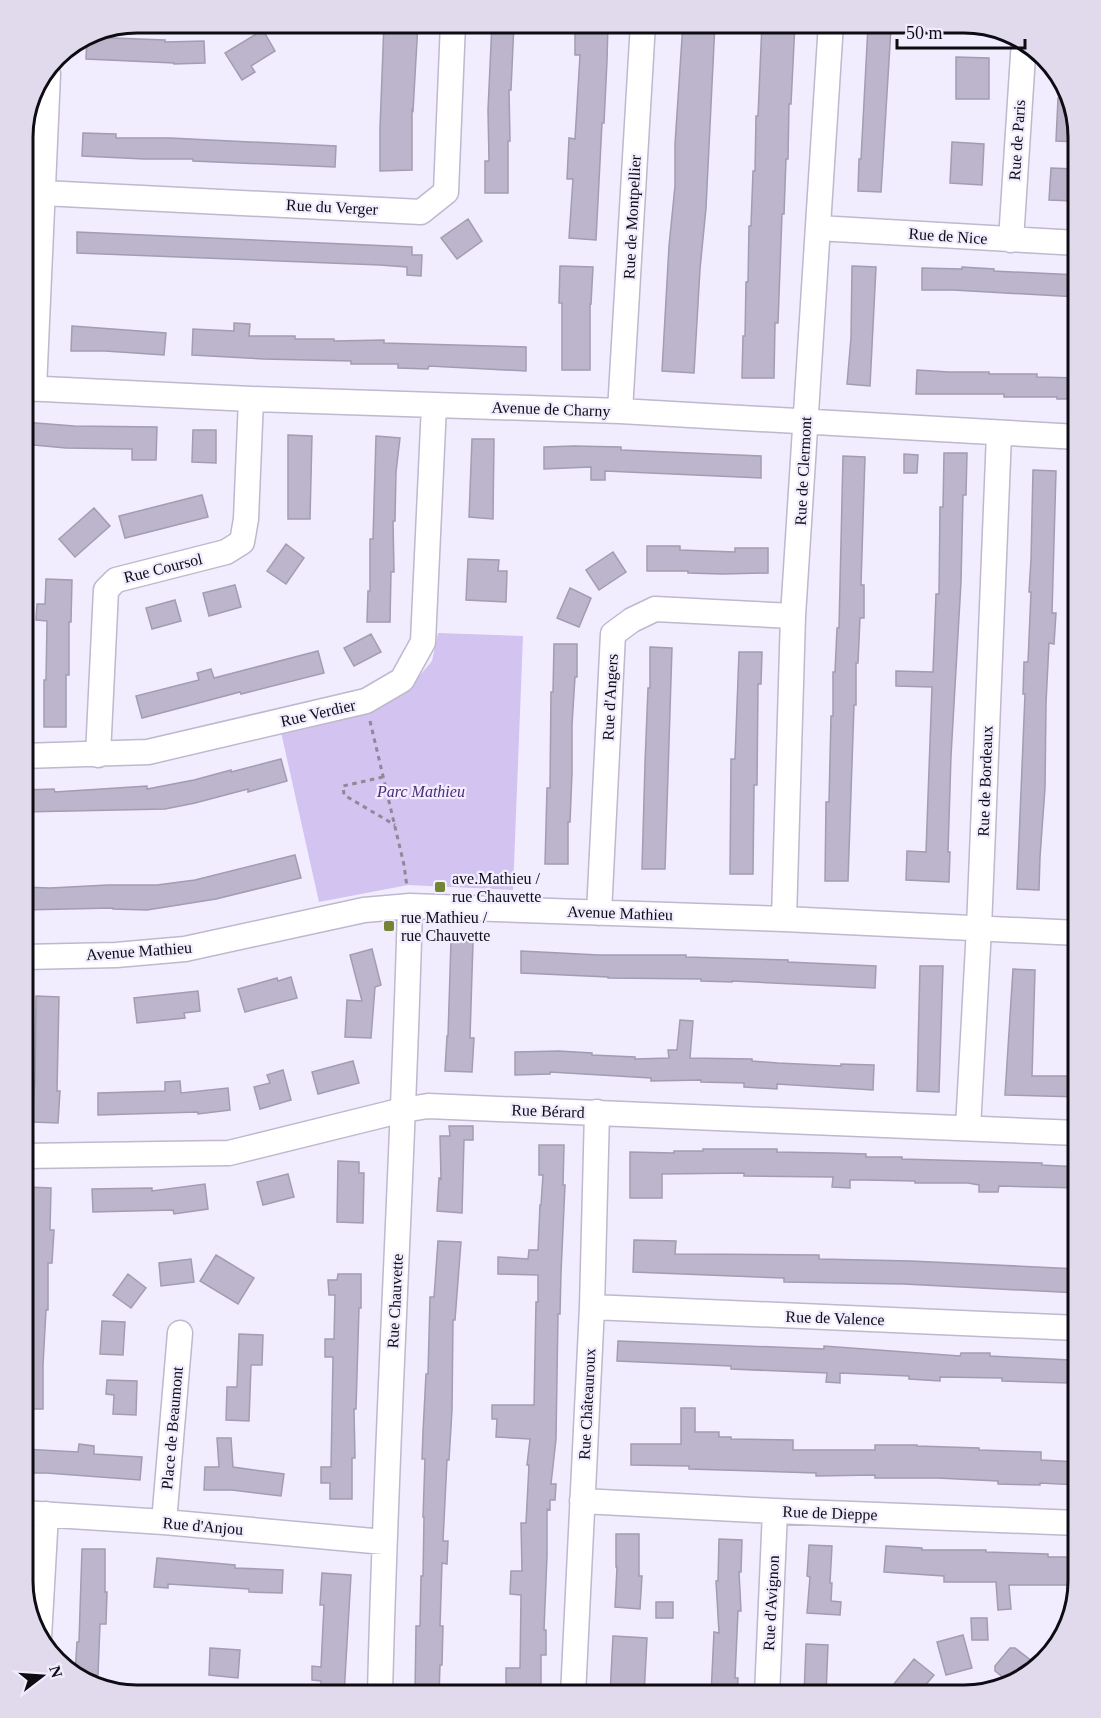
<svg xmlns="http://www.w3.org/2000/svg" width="1101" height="1718" font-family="Georgia,serif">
<rect width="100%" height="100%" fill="#f2ecff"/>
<path fill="#d2c3f0" d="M438,633l85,3 -10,254 -105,-5 -89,17 -38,-170 81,-18 41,-19 29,-34z"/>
<path fill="#bcb5cb" stroke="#a39cb2" stroke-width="1.5" d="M384,23h34l-5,88 -1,-1v60l-32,1v-43z
M492,23h22l-3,67h-2l1,51h-2v52h-23v-32h4l-1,-51z
M575,23h33l-1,38 -3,62h-2l-6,117 -27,-2 4,-59h-6l2,-41 6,1 5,-84h-5z
M683,23h32l-9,185 -6,61 -6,104 -32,-2 7,-125 6,-60v-42z
M762,23h33l-4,81h-2l-1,55h-2l-2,55h-2l-4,109h-3l-1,55h-32l1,-42h2l1,-54h2l1,-56h2l2,-55h2l1,-55h2z
M868,26l23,2 -10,164 -23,-1 1,-32h2z
M263,30l12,21 -24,15 4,6 -13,8 -17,-27z
M87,37l78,3v2l39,-1 1,22 -31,1v-1l-88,-4z
M956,57l33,1v41h-33z
M1058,98l12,1 8,43 -22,-1z
M83,133l33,1v4h54l166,8 -1,21 -142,-6v-2h-49l-62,-3z
M952,142l32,2 -2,41 -32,-2z
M1051,168l23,1 -2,32 -23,-1z
M468,219l14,22 -25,18 -16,-21z
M77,232l335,15v8h10l-1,21 -14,-1v-8l-27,-2 -303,-12z
M560,266l33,1 -2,37h-1v66h-28v-67h-3z
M852,266l24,1 -6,119 -23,-2 4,-46z
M962,267l32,2v2l84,4v22l-125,-7h-31v-22l40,1z
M234,323l16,1 -1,12h46v3h39v2l50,-1v3l142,4v24l-97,-5 -1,3 -30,-1v-4h-47v-3l-88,-2 -71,-4 1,-26 41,2z
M72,326l94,7 -2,22 -59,-4h-34z
M917,370l32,2h40v2h48v3l41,1v21h-21v-2h-53v-3h-88z
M23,422l51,4 83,1 -1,33h-24v-11l-66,-1 -43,-4z
M193,430h23v33l-24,-1z
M288,435l24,1 -2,83h-22z
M376,436l24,2 -4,34 -1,49h-2l1,51h-3l-1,50h-23l1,-31h2v-52h3z
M472,439h22l-1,80 -24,-2z
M574,446l47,1v3l140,6v22l-156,-7v9h-14v-13l-47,2v-22z
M944,453h23l-1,42h-3l-2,87 -10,174 -3,96h2l-1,30 -43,-2 1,-29 19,1 6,-165 -36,-1v-15l37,1 3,-78h3l1,-87h3z
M904,454l14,1 -1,18h-13z
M843,456l22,1 -4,128h3v33h-4l-2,45h-2v42h-2l-6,176h-23l1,-79h3l2,-86h2v-44h2l2,-44h2z
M1033,470l23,1 -4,142h4l-2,31 -5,-1 -3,60 -1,85 -5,69 -1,33 -22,-1 8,-195h-2l1,-32h4l3,-70h-2l2,-32z
M202,495l6,22 -83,21 -6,-22z
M94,508l16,18 -35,31 -16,-18z
M286,544l18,14 -18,26 -19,-13z
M647,546h33v4l55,2v-4h33v25l-46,1 -34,-1v-2h-41z
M613,552l13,20 -27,18 -13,-20z
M468,559l31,1 -1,11h9l-1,31 -40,-2z
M46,579l26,1 -1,42h-2v53h-3v52h-22v-47h2l1,-59 -11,-1 1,-16h8z
M235,585l6,22 -32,9 -6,-23z
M570,588l21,10 -12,29 -22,-9z
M175,600l6,21 -29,8 -6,-21z
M371,634l10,18 -27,14 -10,-18z
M554,644h23v33h-2l-3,48v48l-2,49h-2v42h-23l2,-76h3l1,-96h2z
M650,647l22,1 -7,221h-23l3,-106 3,-75h2z
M318,651l6,22 -83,21 -1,-2 -98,26 -6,-22 63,-16 -2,-7 14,-4 3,9z
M739,652h23l-1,32h-3l-1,101h-3l-1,89h-23l1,-115h4z
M281,759l6,22 -39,11v-3l-53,14 -30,6 -142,3v-22l31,-1 1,3 92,-6v3l47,-9 37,-10v2z
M295,855l6,23 -85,21 -69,11 -34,-1v-1l-90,2v-23l27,1 58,-3h49l38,-5z
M451,941l22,1 -3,96h4l-2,34 -27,-1 2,-35h1z
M372,949l9,36 -6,2 -4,51 -26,-1 2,-37 15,1 -12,-46z
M521,951l78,4h87v2l102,3v2l88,4 -1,22 -143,-7v1l-31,-1v-2l-93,-1v-1l-87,-4z
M920,966h23l-4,126 -22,-1z
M1013,969l22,1 -3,106h46v21l-73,-2z
M291,977l6,21 -52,14 -7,-23 39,-11 1,3z
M198,991l2,20 -16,2 1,5 -48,5 -3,-25z
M36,996l23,1 -2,94h3l-2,32 -26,-1 3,-43z
M680,1020l13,1 -3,37 62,1v2l26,2 63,3v-2l33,1 -1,25 -96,-6v5l-33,-2v-4l-43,-1v-2l-50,1v-3l-101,-6v2l-35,1v-23l44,-1 33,2v2l43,2v2l34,-1 -1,-8h9z
M353,1061l6,22 -41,11 -6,-22z
M283,1070l8,30 -31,9 -6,-22 16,-4 -3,-8z
M180,1081l1,12 47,-5 2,22 -32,4v-2l-100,3v-22l67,-2v-9z
M449,1126h24v14h-9l-2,73 -25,-2 2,-33 2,1 -1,-43h10z
M539,1145h25l-1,40h2l-4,88 -1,41h-2l-2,125 -5,45h5l-1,16h-5v10l-3,-1v47l-3,74h2v25h-5v35h-13v5h-22v-27h14l1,-73 -11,-1 1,-23h11l-1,-48h5l3,-58h-2l3,-26 -34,-2 1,-18h-5v-14h42l2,-103h2v-27l-40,-1v-17l30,2 1,-9h9l2,-45h1l2,-30h-4z
M703,1149h74v3l57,1 32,1v3h36v2l140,4v2l36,2v21l-79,-2 -1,6h-19v-7l-11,-2h-53v-2l-50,-1h-15v8l-18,-1 1,-10 -89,-1v-3l-82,1v24h-32v-46l44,1v-2h29z
M338,1161l21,1v11h5l-1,50 -26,-1z
M288,1174l6,23 -31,8 -6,-23z
M205,1184l3,25 -34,5 -1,-4 -80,2 -1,-23 60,-1v3z
M27,1187l24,1 -1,42h4l-2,33h-4v47h-2l-3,55v44h-20v-86h1v-27h-1v-19h2l3,-57h-1z
M634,1240l42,1 -1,13 144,1v4l92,2 167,8v24l-174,-9 -120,-2v-4l-151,-6z
M438,1241l23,1 -6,78h-2l-1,90 -3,50h-2l-4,81h5l-1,23 -5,-1 -2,63h3l-1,39h-2l-1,30h-24l1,-69h4l1,-50h2l1,-59h-1l2,-58h-3l1,-27 3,-58h2l2,-77h4z
M216,1255l38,23 -16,26 -38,-23z
M191,1259l3,23 -33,4 -2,-23z
M128,1274l18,14 -15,20 -18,-13z
M338,1274h23v34h-2l-3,101h-2l1,49h-3v41h-22v-16h-9v-16h10l2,-110h-8v-18h9l1,-44h-6l-1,-15h9z
M102,1321l23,1 -2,33 -23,-1z
M239,1334l24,1 -1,30h-11l-2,56 -23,-1 1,-33h10z
M618,1341l206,8v-3l136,10 1,-3h29v3l80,4 -1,23 -67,-2v-3l-62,-1v4l-31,-2v-3l-69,-3v10l-14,-1 1,-9 -96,-4v-3l-114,-5z
M107,1380l30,1 -1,34 -23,-1 1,-19 -8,-1z
M681,1408h14v24h24v5h12v2l62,1v10h82v-5h42v1l62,2v2l62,2v8l37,2v23l-38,-2v2l-42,-1v-3l-61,-3h-62v-3l-59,1v-3l-127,-4v-3l-58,-1v-21h50z
M217,1438h14l2,29 51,7 -3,22 -49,-6h-28l1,-23h14z
M79,1444l15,2v8l48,3 -2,23 -94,-7h-23v-24l55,3z
M616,1534h23v42h3l-2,33 -25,-2 2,-40h-1z
M719,1539l23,1 -1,32h-2l2,39h-3l-3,67h3l-1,17h-26l3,-63 5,1 -3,-52h2z
M809,1545l23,1 -2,37h2l-1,18 10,1 -1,13 -33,-2 3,-36 -3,-1z
M886,1546l36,2v2h64v2l62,2v3h30v25l-1,3h-68l2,24 -13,1 -2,-28h-52v-6l-60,-4z
M82,1549h23v43h2l-1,32h-6l-2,51 -23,-1 2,-32h2z
M157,1558l78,7v3l48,2 -1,23 -33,-1v-3l-81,-5v4l-14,-1z
M322,1573l29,2 -7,120h-23v-14l-9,-1v-14l9,1 3,-62h-4z
M656,1602h17v16h-17z
M971,1618h16l1,22h-16z
M963,1635l9,33 -26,7 -9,-33z
M613,1636l34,2 -3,57h-34z
M806,1644l22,1 -2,50h-22z
M210,1648l30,2 -2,28 -29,-3z
M1010,1648h5l18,14 -15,20 -7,2 -16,-13v-5z
M914,1659l20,16 -17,20h-11l-13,-10z"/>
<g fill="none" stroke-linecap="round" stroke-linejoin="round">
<defs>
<path id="minor" d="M43,193l378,19 25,-20 7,-169
M818,228l260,15
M1011,240l13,-200
M23,388l228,11 369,12 458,26
M34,389l14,-315
M620,411l23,-388
M98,755l8,-165 10,-10 110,-28 16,-10 4,-23 5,-120
M23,756l125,-4 218,-51 36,-21 21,-38 11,-237
M599,913l14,-279 19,-14 23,-11 138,7
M784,919l9,-303 38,-593
M23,957l93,-2 69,-6 179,-39 46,-4 374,13 294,14
M968,1128l11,-200 20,-494
M23,1156l206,-3 174,-43 25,-4 650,27
M592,1307l486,21
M582,1501l193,10 303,12
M23,1513l141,9 220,20
M164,1522l16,-189
M39,1638l7,-124
M380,1695c6,-263 23,-526 30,-789
M573,1695l19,-388 5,-195
M767,1695l8,-184"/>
</defs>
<use href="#minor" stroke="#bfb8ce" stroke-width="27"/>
<path stroke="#8d8996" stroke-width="3" stroke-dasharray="4.5 4.5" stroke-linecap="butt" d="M370,721l34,144 3,22
M383,777l-40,9 1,9 51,30"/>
<use href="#minor" stroke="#fff" stroke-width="24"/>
</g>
<g fill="#738434" stroke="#f2ecff" stroke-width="2">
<rect x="434" y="881" width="12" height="12" rx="3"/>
<rect x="383" y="920" width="12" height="12" rx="3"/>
</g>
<g text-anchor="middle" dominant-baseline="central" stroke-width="4.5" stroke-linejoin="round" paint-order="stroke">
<g font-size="16" fill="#0e0c13" stroke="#f2ecff">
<text transform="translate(1017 140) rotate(-86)">Rue de Paris</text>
<text transform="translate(332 207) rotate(3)">Rue du Verger</text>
<text transform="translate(632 217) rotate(-87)">Rue de Montpellier</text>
<text transform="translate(948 236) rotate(4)">Rue de Nice</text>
<text transform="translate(551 409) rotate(2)">Avenue de Charny</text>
<text transform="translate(803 471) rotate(-87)">Rue de Clermont</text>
<text transform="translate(163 568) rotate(-14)">Rue Coursol</text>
<text transform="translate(610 697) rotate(-87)">Rue d'Angers</text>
<text transform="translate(318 713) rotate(-13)">Rue Verdier</text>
<text transform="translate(985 781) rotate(-88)">Rue de Bordeaux</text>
<text transform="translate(620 913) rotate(2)">Avenue Mathieu</text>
<text transform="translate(139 951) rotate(-4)">Avenue Mathieu</text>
<text transform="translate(548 1111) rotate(2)">Rue Bérard</text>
<text transform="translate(395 1301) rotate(-87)">Rue Chauvette</text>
<text transform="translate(835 1318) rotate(2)">Rue de Valence</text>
<text transform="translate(587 1404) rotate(-87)">Rue Châteauroux</text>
<text transform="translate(172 1428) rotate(-85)">Place de Beaumont</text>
<text transform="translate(830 1513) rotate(2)">Rue de Dieppe</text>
<text transform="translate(203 1526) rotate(5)">Rue d'Anjou</text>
<text transform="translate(771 1603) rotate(-87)">Rue d'Avignon</text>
</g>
<g font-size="16" font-style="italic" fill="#4b2c76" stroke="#f2ecff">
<text x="421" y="791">Parc Mathieu</text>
</g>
<g font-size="16" fill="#0e0c13" stroke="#f2ecff" text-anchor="start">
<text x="452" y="878">ave.Mathieu /<tspan x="452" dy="18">rue Chauvette</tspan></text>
<text x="401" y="917">rue Mathieu /<tspan x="401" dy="18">rue Chauvette</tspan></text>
</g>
</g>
<path d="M0 0H1101V1718H0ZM137 33H964A104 104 0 0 1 1068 137V1581A104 104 0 0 1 964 1685H137A104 104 0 0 1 33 1581V137A104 104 0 0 1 137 33Z" fill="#e0daec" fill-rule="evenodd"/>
<path fill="none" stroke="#0e0c13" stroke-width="3" d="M137 33H964A104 104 0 0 1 1068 137V1581A104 104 0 0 1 964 1685H137A104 104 0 0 1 33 1581V137A104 104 0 0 1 137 33Z"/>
<g transform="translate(42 1676) rotate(73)" stroke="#f2ecff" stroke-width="4.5" paint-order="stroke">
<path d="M0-4.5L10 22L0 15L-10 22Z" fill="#0e0c13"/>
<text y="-9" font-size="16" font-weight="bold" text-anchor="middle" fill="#0e0c13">N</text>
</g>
<path d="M897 39v9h128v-9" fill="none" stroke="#0e0c13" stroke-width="3"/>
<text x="906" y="39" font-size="18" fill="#0e0c13" stroke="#f2ecff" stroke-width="4.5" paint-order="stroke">50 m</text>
</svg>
